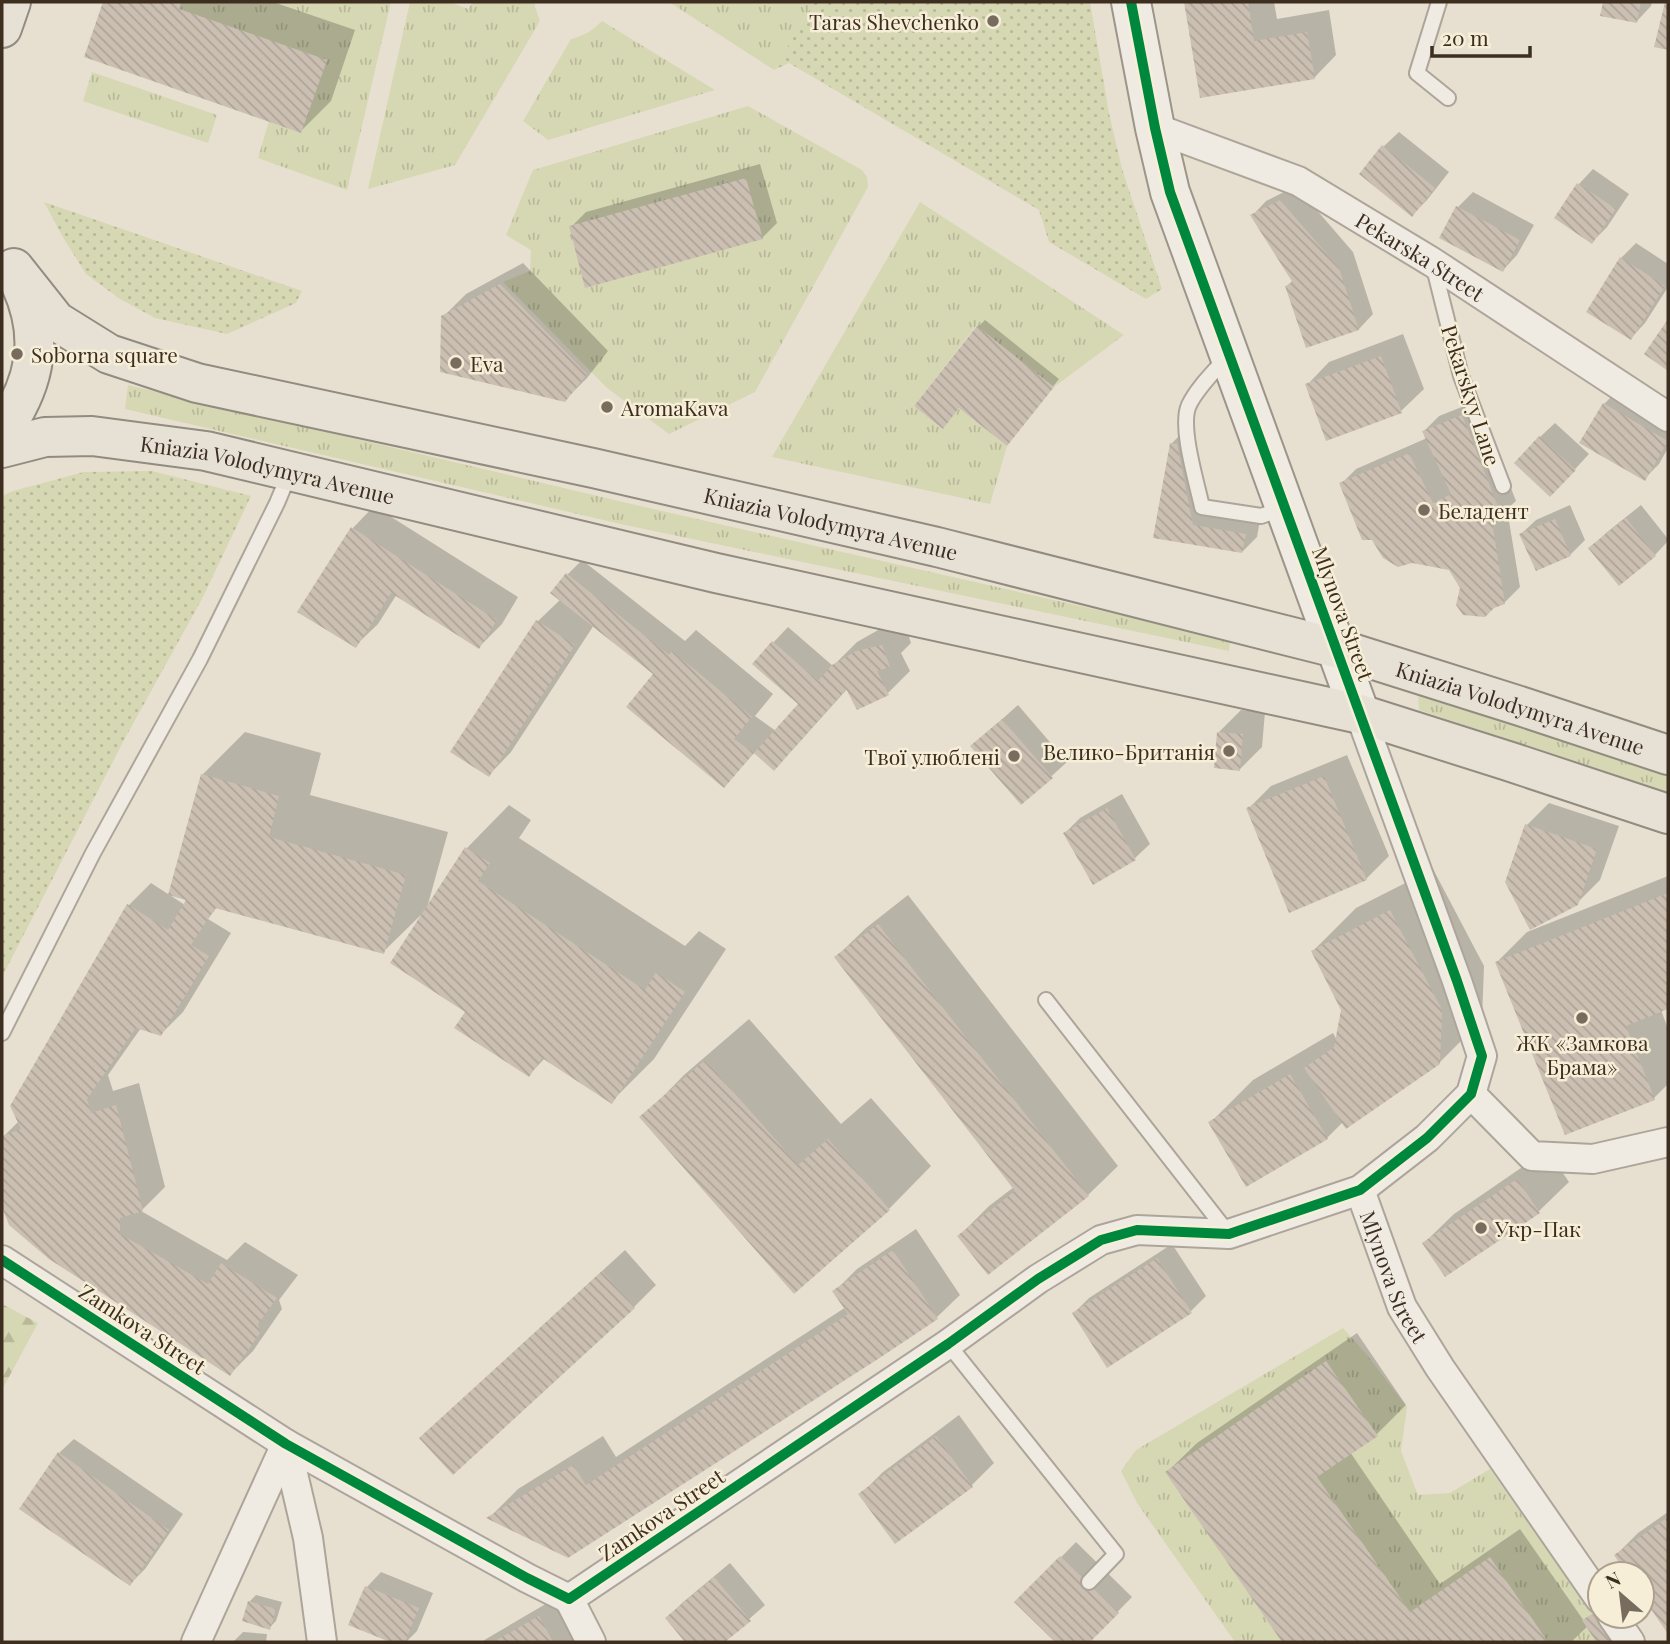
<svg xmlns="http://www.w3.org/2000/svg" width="1670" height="1644" font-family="'Playfair Display',serif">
<defs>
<pattern id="grass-tufts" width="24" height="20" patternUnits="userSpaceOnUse" patternTransform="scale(1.75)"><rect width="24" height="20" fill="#d6d7b3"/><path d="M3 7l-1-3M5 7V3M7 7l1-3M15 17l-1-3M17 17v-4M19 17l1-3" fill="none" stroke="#b9b99a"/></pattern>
<pattern id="forest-firs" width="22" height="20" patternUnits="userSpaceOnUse" patternTransform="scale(1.75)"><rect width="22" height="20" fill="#d6d7b3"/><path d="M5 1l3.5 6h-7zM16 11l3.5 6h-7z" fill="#b9b99a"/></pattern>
<pattern id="park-dots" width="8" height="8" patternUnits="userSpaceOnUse" patternTransform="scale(1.75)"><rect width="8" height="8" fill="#d6d7b3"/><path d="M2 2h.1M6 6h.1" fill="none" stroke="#b9b99a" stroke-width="1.8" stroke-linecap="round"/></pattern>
<pattern id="building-back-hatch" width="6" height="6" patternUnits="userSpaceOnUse" patternTransform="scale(1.75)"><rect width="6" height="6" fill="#cbbfb2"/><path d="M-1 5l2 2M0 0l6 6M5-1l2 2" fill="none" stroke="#afa499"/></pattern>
</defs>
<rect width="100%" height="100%" fill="#e7e0d1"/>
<path fill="url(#grass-tufts)" d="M181,2h210l-44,188 -89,-32 11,-37 32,11 26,-72 -148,-51z
M410,2h40l18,7 5,-7h62v5l5,14 -85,144 -87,24z
M669,2h145l-40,68z
M602,21l113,69 -167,50 -25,-19 48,-82c13,-3 21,-8 31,-18z
M92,72l125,43 -9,28 -125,-42z
M748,106l114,64 5,7 1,10 -113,205 -86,42 -62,-46 -104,-106 27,-11 1,-21 -25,-15 27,-65z
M920,202l204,133 -70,52 -78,-61 -62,80 29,23 16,-21 48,38 -17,58 -218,-47z
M128,385l499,118 603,137 -1,11 -604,-126 -500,-116z
M1418,694l250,81v17l-249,-82z
M1343,1328l24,27 40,52 -6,44 17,44 32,-2 40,-24 102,145 -10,6 14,22h-361l-98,-139 -16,-32 15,-21z"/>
<path fill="url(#forest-firs)" d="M2,1304l36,19 -36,67z"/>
<path fill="url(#park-dots)" d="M814,2h276l19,111 13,56 40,120 -16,10 -97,-57 -10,-32 -250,-147 -15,7z
M44,202l258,89 -6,12 -69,31 -72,-16 -35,-19 -34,-25 -22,-35z
M152,471l99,25 -49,103 -78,141 -122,237v-481l11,-5 71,-19z"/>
<path fill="#0003" d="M105,2h168l82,28 -24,71 -30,30 -215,-75z
M1186,2h88l3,17 52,-9 7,45 -22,23 -112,18z
M1605,2h47l-1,4 -14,15 -35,-6z
M1399,132l50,40 -22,28 -15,15 -51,-41 23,-28z
M760,164l17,59 -15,15 -191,-11 15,-15z
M1593,169l36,25 -22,33 -15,15 -13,-58z
M1296,186l57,66 20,62 -14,15 -72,-43 6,-6 -41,-64 14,-15z
M1473,192l61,33 -17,30 -14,15 -62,-33 17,-30z
M1636,243l32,21v23l-23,36 -14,15 -10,-80z
M523,263l85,88 -21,27 -22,22 -122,-83 23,-23z
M985,320l74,59 -46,58 -35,-110z
M1403,334l21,55 -23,22 -94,-26 22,-23z
M1619,389l49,29v30l-9,16 -15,15 -40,-75z
M1477,401l39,100 -9,8 13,78 -15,15 -43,-14 -12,-20 -109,-84 15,-15 71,-31 -3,-7 15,-15z
M1555,423l34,31 -24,26 -25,-43z
M1186,429l22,82 52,9 -3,17 -15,15 -87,-15 16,-93z
M1570,505l15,35 -15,15 -49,-21 15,-14z
M1641,505l27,34v2l-13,14 -64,-7 15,-15z
M374,506l144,91 -16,27 -23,23 -82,-53 -19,30 -23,22 -3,-117z
M582,560l103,81 11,-11 77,64 -18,22 21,15 25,-28 -47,-40 34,-36 45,39 24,-24 23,-13 25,-5 6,19 -10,10 9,18 -22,22 -40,-5 -52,58 -22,23 -19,-17 -31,34 -68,-112 -62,-49 -83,127 -22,23 49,-154 23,-22 6,-24z
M1018,705l49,57 -45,41 -50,-57z
M1241,710l24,2 -3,35 -22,22 -21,-37z
M245,732l76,21 -11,42 138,37 -21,76 40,-60 42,-43 22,15 -12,18 166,108 14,-15 27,18 -72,110 -43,43 -66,-44 -16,17 -61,-63 -46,-98 -39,38 -166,-45 -9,12 23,14 -48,79 -22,22 -20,-6 -33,47 5,16 26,-8 26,104 -24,24 86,49 18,-18 53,33 -19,25 3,9 -29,42 -23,23 -220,-150 -8,-21v-59l1,-7 16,-16 110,-216 22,-22 34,22 17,-130z
M1347,755l42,101 -23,23 -118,-70 23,-23z
M1122,794l28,50 -15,14 -42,25 -28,-50 15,-15z
M1549,803l70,23 -19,54 -23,23 -50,-78z
M1433,869l51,97 -2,54 -43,43 -96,59 -16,16 -116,-16 42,-42 80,-47 4,7 6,-31 -30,-58 43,-43z
M1668,876v131l-7,3 7,19v55l-14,14 -157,-136 30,-30z
M908,895l210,271 -30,29 -129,41 30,-30 25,-19 -178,-230 30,-29z
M749,1019l92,105 30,-26 60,68 -42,43 -247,-91 42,-43z
M1547,1150l22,32 -30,29 -93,64 -22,-32 30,-29z
M916,1229l44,66 -23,22 -370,239 -78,-38 29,-29 85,-53 13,21 230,-150 -11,-16 22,-22z
M1172,1244l34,52 -15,15 -83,54 -34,-52 15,-15z
M625,1250l31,35 -22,22 -190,109z
M1357,1333l49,72 -29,29 -27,18 90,132 80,-55 64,92 16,-13 22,34h-23l-11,-16 -17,16h-287l-117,-170 30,-29z
M959,1415l35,48 -22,22 -76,57 -35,-48 22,-22z
M74,1439l109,75 -38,55 -15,15 -71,-131z
M1668,1512v119l-26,-38v-19h-13l-13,-19 22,-22z
M1076,1542l56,55 -44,45h-30l-41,-40z
M730,1563l35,42 -42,37h-35l-21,-24 15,-15z
M381,1572l52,21 -16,38 -11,11h-11l-44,-18 16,-37z
M256,1595l26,7 -6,19 -7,7 -20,-26z
M561,1595l27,47h-106l4,-3z
M243,1632l24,2 -1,8h-33z"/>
<path fill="url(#building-back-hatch)" d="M103,2h78l-2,7 148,51 -26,73 -217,-76z
M1184,2h64l6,39 53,-9 8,47 -115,19z
M1603,2h38l-4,21 -37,-7z
M1665,2h3v48l-14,-3z
M1382,145l53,43 -23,29 -53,-43z
M746,178l17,61 -178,49 -16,-62z
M1577,183l39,26 -24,35 -38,-26z
M1280,200l59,68 20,62 -53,18 -21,-62 8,-3 -43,-68z
M1456,206l64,34 -17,32 -64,-34z
M1620,257l45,29 -34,54 -45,-28z
M500,284l87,90 -22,28 -125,-30 1,-56z
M1668,319v52l-24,-17z
M977,326l77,61 -47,59 -48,-38 -16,21 -29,-23z
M1381,356l21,57 -76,28 -21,-57z
M1603,403l65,38 -23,40 -66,-38z
M1462,415l40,102 -10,4 13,83 -11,4 -9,9 -22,-2 -7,-10 4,-17 -11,-18 -37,-7 -14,4 -15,-9 -11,-18h-10l-23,-57 70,-30 24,50 18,-9 -29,-63z
M1539,436l37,34 -26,27 -36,-34z
M1170,443l7,1 16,81 53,9 -4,19 -89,-15z
M1626,518l30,38 -37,30 -31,-38z
M1555,519l16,37 -35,15 -17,-37z
M351,527l146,93 -18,29 -88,-56 -35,55 -59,-36z
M566,573l103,82 3,-4 80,66 -18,22 20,14 44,-49 -46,-40 20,-23 46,40 14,-16 24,-14 26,-6 8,22 -13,4 12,24 -32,15 -11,-21 -72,82 -20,-18 -30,35 -98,-81 27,-33 -103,-81z
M536,620l39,25 -86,132 -39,-25z
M1002,719l51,59 -32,27 -51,-59z
M1217,732l26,2 -3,37 -26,-3z
M201,774l78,22 -10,41 137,38 -22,79 -169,-46 -24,37 18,11 -48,80 -25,-8 -49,71 4,14 25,-8 27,106 -23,7v16l88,50 13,-21 56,35 -19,26 2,9 -30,43 -181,-117 -40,-34 -7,-18v-71l19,-7 -11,-23 117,-202 41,26 18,-30 -18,-5z
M1324,776l43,104 -78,33 -43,-105z
M1107,808l29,52 -43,25 -30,-52z
M1525,824l72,25 -19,56 -48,25 -25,-48z
M465,847l25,16 -12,18 167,109 11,-18 29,20 -73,112 -70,-46 -13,19 -75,-49 11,-16 -75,-49z
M1668,893v116l-42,17 29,74 -90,35 -70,-173z
M1390,910l52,100 -2,54 -94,65 -42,-61 30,-21 7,-37 -30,-59z
M878,924l211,272 -101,79 -31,-39 58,-45 -181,-234z
M705,1060l93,105 30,-26 62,71 -96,84 -155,-177z
M1290,1074l38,65 -82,48 -38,-65z
M1517,1179l23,34 -95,64 -23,-34z
M893,1250l45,69 -60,40 -310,199 -82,-40 87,-53 13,20 262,-171 -16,-23z
M1157,1258l35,55 -85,55 -35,-55z
M602,1271l33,37 -182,167 -34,-37z
M1326,1361l52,75 -61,41 93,135 80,-55 58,85h-266l-117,-170z
M936,1436l37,51 -78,57 -37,-50z
M58,1452l111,78 -39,56 -111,-77z
M1668,1517v117l-26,-38v-22h-15l-13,-19z
M1060,1556l59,57 -29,29h-35l-41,-40z
M714,1577l37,44 -26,21h-40l-20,-24z
M365,1586l54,22 -14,34h-15l-42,-17z
M248,1601l28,8 -6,21 -28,-9z
M1592,1614l19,28h-15l-14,-22z
M539,1616l14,26h-60z"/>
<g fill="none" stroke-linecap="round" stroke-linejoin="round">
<defs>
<path id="lane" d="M1439,2l-22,71 31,25
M1433,264l28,112 42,110
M1226,358c-13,15 -29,30 -37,47 -10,21 8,78 13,102l59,9 24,-8
M1046,1000l182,233
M2,1033l91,-180 107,-194 77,-156 13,-31
M948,1344l168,210 -27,28"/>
<g id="street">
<path id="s1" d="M1155,128l143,53 134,81 236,155"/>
<path d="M1471,1094l61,62 61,3 75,-17"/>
<path id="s2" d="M1360,1190l42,117 38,61 160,231"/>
<path d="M2,1260l284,184 241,134 42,21 379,-255 90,-65 63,-39 36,-10 92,4 131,-44 67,-52 44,-44 11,-38 -25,-75 -97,-267"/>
<path d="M286,1444l22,94 14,104"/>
<path d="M569,1599l22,43"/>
<path d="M1612,1616l18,26"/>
<path d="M196,1642l90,-198"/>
</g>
<path id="secondary" d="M1131,2l24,126 15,64 190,522"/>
<g id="primary">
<path d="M2,28l9,-26"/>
<path id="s3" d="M14,268l42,53 53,33 88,29 396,85 344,79 399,101 187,59 145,48"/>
<path d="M2,430c7,-6 10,-14 15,-23 22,-41 23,-80 4,-122"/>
<path id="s4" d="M2,448l43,-11 47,-1 114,15 510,122 644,141 148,47 160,53"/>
</g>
</defs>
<use href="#lane" stroke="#ada599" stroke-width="18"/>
<use href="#street" stroke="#ada599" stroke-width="32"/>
<use href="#secondary" stroke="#9c958a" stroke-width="42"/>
<use href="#primary" stroke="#928b80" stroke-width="42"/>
<use href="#lane" stroke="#efebe3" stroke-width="14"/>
<use href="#street" stroke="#efebe3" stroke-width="28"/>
<use href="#secondary" stroke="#efebe3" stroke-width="38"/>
<use href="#primary" stroke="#e6e1d4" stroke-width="38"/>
<defs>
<path id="cycleway" d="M2,1260l284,184 241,134 42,21 379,-255 90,-65 63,-39 36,-10 92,4 131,-44 67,-52 44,-44 11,-38 -25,-75 -287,-789 -15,-64 -24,-126"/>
</defs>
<use href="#cycleway" stroke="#f7eed8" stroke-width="15"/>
<use href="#cycleway" stroke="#00873e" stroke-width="10"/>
</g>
<g fill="#786c5e" stroke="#f7eed8" stroke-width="2.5">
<circle cx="993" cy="21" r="7"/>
<circle cx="17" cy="354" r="7"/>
<circle cx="456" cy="363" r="7"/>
<circle cx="607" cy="407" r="7"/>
<circle cx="1424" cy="510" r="7"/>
<circle cx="1229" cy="751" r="7"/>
<circle cx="1014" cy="756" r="7"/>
<circle cx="1582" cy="1018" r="7"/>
<circle cx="1481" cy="1228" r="7"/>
</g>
<g text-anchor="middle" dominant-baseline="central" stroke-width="5" stroke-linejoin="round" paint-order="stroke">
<g font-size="21" fill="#3d2e20" stroke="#f7eed8" text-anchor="start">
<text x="979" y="21" text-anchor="end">Taras Shevchenko</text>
<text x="31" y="354">Soborna square</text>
<text x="470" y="363">Eva</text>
<text x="621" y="407">AromaKava</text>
<text x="1438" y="510">Беладент</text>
<text x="1215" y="751" text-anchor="end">Велико-Британія</text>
<text x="1000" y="756" text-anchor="end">Твої улюблені</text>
<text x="1582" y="1042" text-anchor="middle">ЖК «Замкова<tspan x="1582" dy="24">Брама»</tspan></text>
<text x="1495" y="1228">Укр-Пак</text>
</g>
<g font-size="21" fill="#3d2e20" stroke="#f7eed8">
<text stroke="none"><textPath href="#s1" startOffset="296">Pekarska Street</textPath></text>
<text transform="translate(1472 395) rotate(72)">Pekarskyy Lane</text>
<text stroke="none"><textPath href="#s4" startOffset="270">Kniazia Volodymyra Avenue</textPath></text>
<text stroke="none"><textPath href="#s3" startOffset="872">Kniazia Volodymyra Avenue</textPath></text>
<text transform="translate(1344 613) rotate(70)">Mlynova Street</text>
<text stroke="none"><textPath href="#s3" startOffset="1586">Kniazia Volodymyra Avenue</textPath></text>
<text stroke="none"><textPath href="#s2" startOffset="93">Mlynova Street</textPath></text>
<text transform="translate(143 1328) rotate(33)">Zamkova Street</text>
<text transform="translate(661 1514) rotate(-34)">Zamkova Street</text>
</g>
</g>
<rect width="1670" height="1644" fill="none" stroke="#3d2e20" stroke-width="7"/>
<g transform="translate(1621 1595) rotate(332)"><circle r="33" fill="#f7eed8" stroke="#ada18e" stroke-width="2"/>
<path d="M0-5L12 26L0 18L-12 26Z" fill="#786c5e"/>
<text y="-10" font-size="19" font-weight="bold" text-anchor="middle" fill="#3d2e20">N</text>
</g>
<path d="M1432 46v10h98v-10" fill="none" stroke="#3d2e20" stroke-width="3.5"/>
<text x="1442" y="46" font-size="21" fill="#3d2e20" stroke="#f7eed8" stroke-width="5" paint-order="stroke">20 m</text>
</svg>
